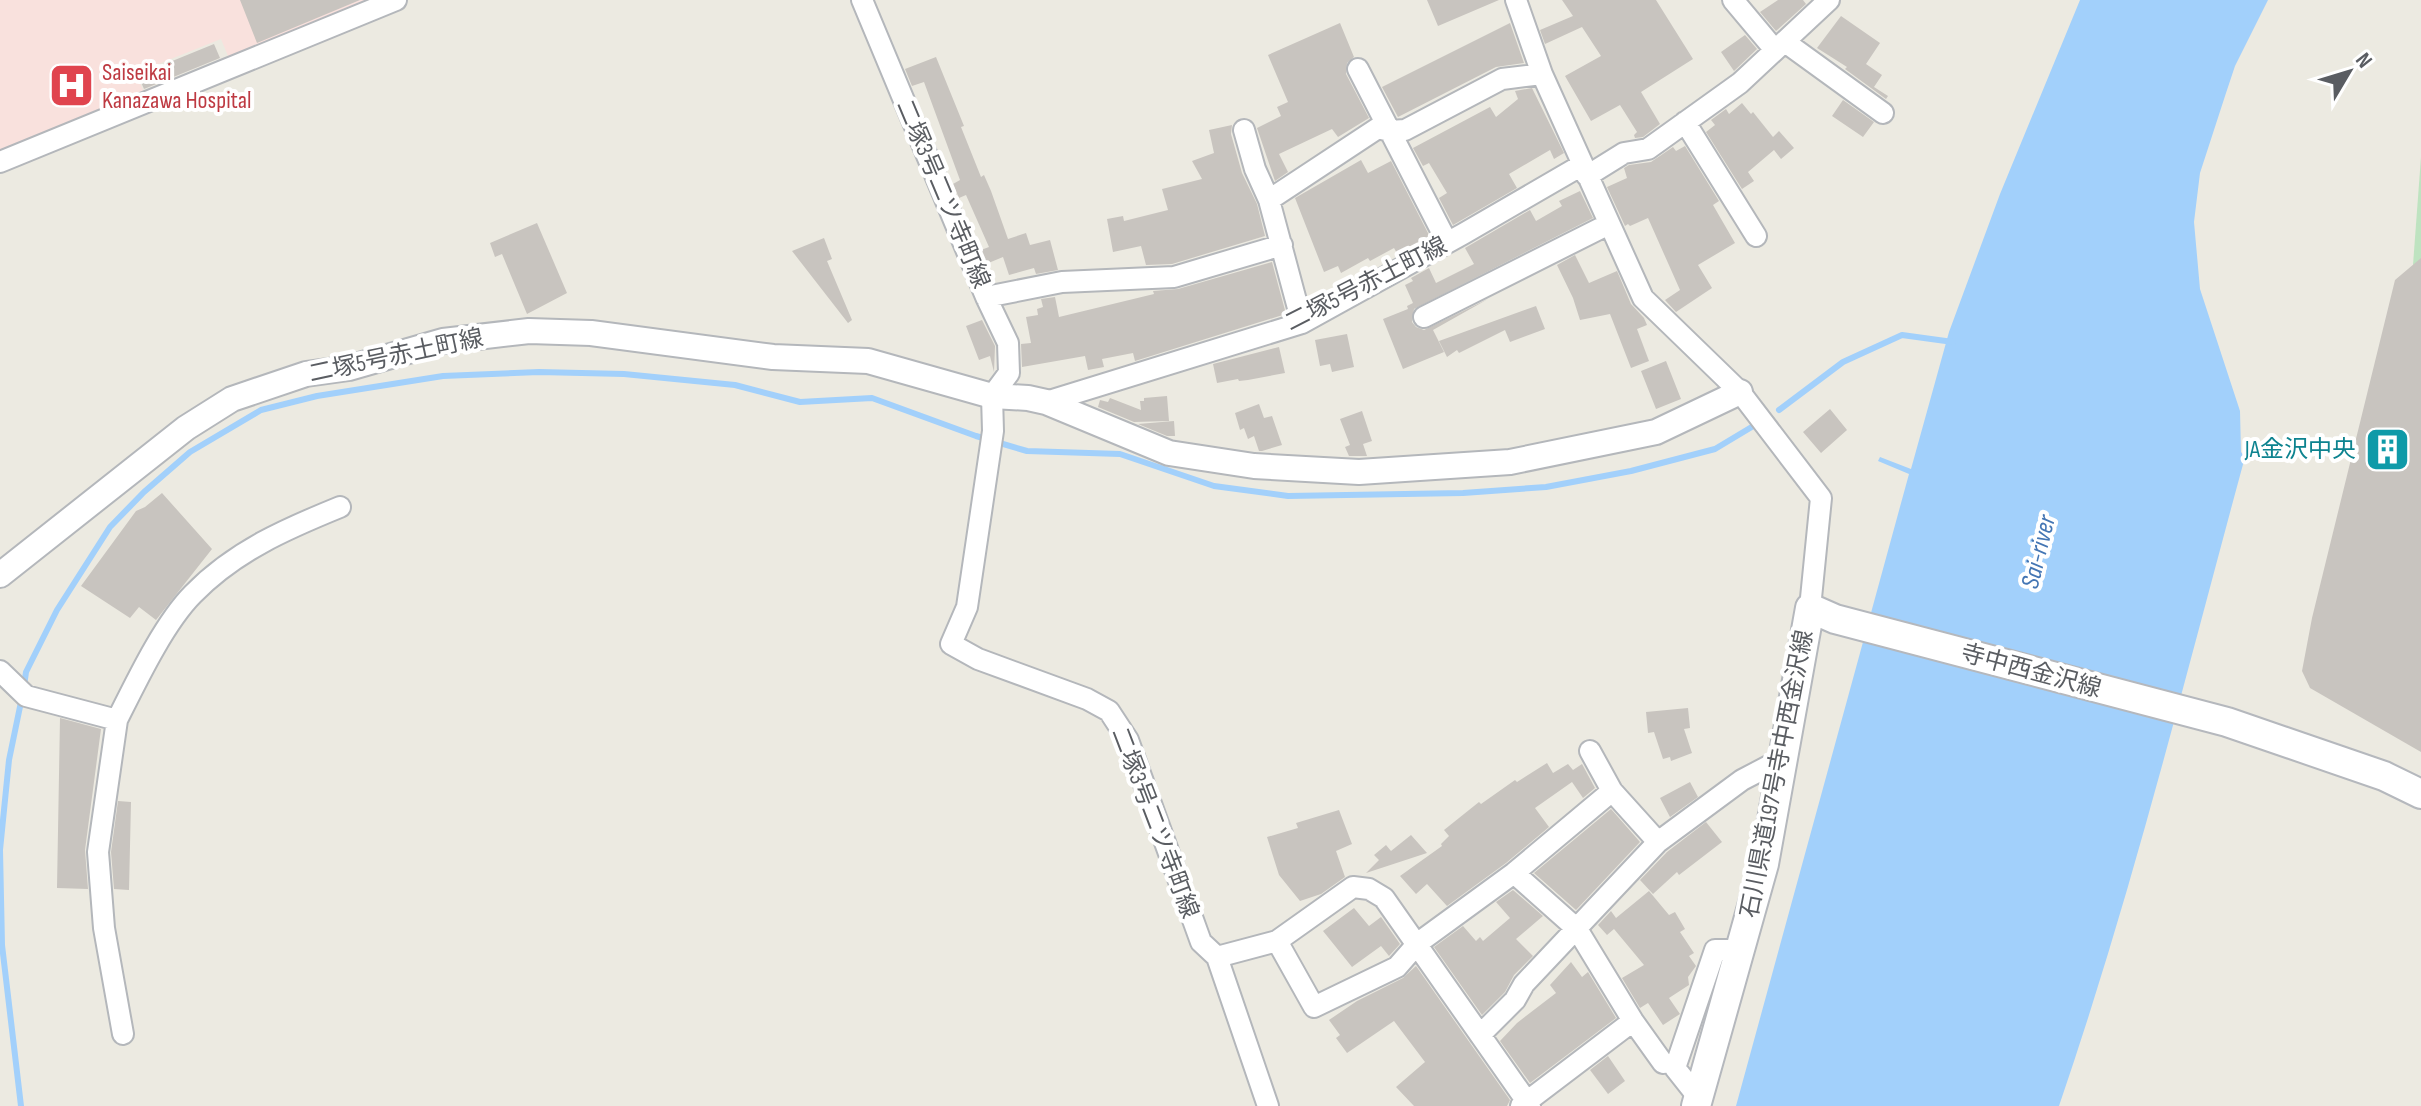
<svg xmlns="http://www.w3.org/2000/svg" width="2421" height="1106" font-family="'Sofia Sans Condensed','Noto Sans JP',sans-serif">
<rect width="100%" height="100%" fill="#eceae1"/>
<path fill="#f9e1dd" d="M0,0h381l-150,63 -10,-24 -85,34 11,27 -147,57z"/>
<path fill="#bee3c0" d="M2421,157v106l-8,2z"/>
<path fill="#a2d0fb" d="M2080,0h188l-33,66 -9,27 -26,80 -6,49 6,67 40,122 1,41 4,5c-59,217 -113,436 -186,649h-323l173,-632 -31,-13 2,-4 31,12 38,-137 51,-138z"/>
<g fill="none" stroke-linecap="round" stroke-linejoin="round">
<path stroke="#a2d0fb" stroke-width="6" d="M1779,410l64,-48 59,-27 51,7
M24,686l2,-14 31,-62 53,-83 34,-35 46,-40 71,-42 56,-14 126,-20 96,-4 85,2 111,11 65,17 72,-4 104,38 51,15 93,3 94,32 74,10 175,-3 83,-6 85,-16 84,-22 40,-24
M21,1106l-19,-161 -2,-95 9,-90 13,-63"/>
</g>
<path fill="#c8c4bf" d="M240,0h120l-103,43z
M1427,0h72l-61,26z
M1562,0h94l37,59 -52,33 19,32 -17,13 -8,1 -1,-3 3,-3 -17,-27 -29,16 -26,-45 36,-20 -19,-29 -37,17 -5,-14 33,-14z
M1778,0h25l3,4 -30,27 -16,-19z
M1841,16l39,27 -14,21 16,11 -8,12 14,9 -2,3 -41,-30 2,-2 -30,-19z
M1340,23l14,34 -7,6 -1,11 23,44 -31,19 -6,-8 -53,25 9,18 -13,9 -18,-53 24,-12 -4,-9 11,-5 -20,-47z
M1510,23l14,40 -28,4 -98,50 -16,-30z
M1745,35l12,14 -23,22 -13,-19z
M214,44l6,14 -76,31 -6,-14z
M936,57l28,69 -3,1 20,50 3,-2 7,16 17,48 18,-6 4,12 20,-5 8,30 -22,4 -2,-6 -25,7 -6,-18 -17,7 -5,-14 8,-3 -23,-52 -7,3 -6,-14 7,-4 -36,-98 -12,4 -7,-17z
M1532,88l32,65 -10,6 -4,-9 -41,24 8,14 -64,37 -14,-27 8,-5 -18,-30 -6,3 -10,-18 77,-41 6,10 22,-18 -3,-8z
M1843,100l31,22 -11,15 -31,-21z
M1742,103l9,11 2,-2 20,25 6,-6 15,17 -13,11 -7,-9 -26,22 6,9 -12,8 -36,-57 9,-7 -4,-5 15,-11 3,5z
M1232,125l-1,9 11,39 15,31 8,32 -93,28 -26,1 -5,-19 -28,6 -6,-33 16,-3 1,5 44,-11 -6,-21 40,-10 -10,-18 22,-8 -5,-23z
M1685,146l34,55 -6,4 22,38 -37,22 14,23 -36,24 -11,-12 15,-10 -32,-72 -18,8 -2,-2 -3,2 -18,-39 20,-9 -3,-10 5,-3 22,-3 22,-15 3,4z
M1361,160l7,13 23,-12 39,76 -32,18 -4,-7 -24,13 -2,-3 -27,15 -3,-7 -14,6 -29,-74z
M1580,191l13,27 -179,91 -2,13 4,5 8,3 64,-31 -55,31 11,22 -41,17 -20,-50 25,-10 -1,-3 6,-3 -8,-18 8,-4 -2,-3 18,-10 7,15 38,-19 -9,-16 65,-38 6,11 26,-15 -3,-5z
M537,223l30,70 -40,21 -25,-60 -7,3 -5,-14z
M824,238l8,21 -5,2 25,59 -4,3 -56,-72z
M1575,255l14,28 28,-12 14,33 13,14 3,7 -10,4 12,32 -18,7 -21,-54 -30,6 -7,-22 -16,-33z
M2421,258v494l-111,-64 -8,-17 10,-53 83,-338z
M1272,262l14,52 -151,47 -2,-8 -31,6 2,8 -16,3 -3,-14 -63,11 -1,-23 10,-1 -5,-26 12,-2 -1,-6 6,-2 -2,-8 14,-2 4,20 95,-23 -1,-3 25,-2z
M1536,306l9,23 -35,13 -5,-12 -46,23 -2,-3 -10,7 -8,-16z
M982,320l13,26 -1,26 -4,-16 -11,4 -13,-34z
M1347,334l7,33 -22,5 -2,-8 -10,2 -5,-26z
M1279,347l6,26 -37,7 -9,1 -1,-2 -21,4 -4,-19z
M1666,361l15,38 -25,10 -15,-38z
M1167,396l2,25 -35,1 -36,-15 2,-7 8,2 2,-4 31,12 -1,-9h4v-3z
M1259,404l5,14 8,-2 10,29 -20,6h-3l-5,-15 -6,3 -4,-11 -4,2 -5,-17z
M1830,409l17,21 -26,23 -18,-21z
M1362,411l10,30 -9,3 4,12h-18l-4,-9 5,-2 -10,-26z
M1174,421l1,15h-8l-29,-12z
M162,493l50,56 -56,71 -17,-13 -9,11 -49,-32 55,-75 9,-4z
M1688,708l2,20 -6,1 8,24 -21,8 -1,-4 -7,2 -9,-27 -6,1 -2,-21z
M60,718l41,11 -16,121 3,39 -31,-1z
M1547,763l6,10 15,-9 5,6 9,-6 13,24 -12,10 -11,-16 -37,26 14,19 -43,36 -59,43 -20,-22 -11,10 -16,-18 42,-30 -1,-2 8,-8 -5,-6 35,-28 2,2 34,-24 2,2z
M1690,782l8,15 -28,20 -10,-19z
M118,801l13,1 -2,88 -15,-1 -3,-37z
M1611,809l29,33 -64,68 -42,-37z
M1339,810l13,34 -16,7 9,26 -24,17 -21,7 -21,-26 -12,-38 31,-9 -2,-5z
M1706,822l16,20 -43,33 -2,-3 -24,22 -13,-14 27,-28z
M1411,835l16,18 -61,20 13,-13 -5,-5 12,-10 5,6z
M1513,890l30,26 -27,23 17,17 -19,19 -9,17 -23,23 -48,-68 29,-21 13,15 4,-4 3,4 27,-23 -14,-16z
M1649,891l20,24 6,-3 10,17 -5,3 14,21 -5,3 7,10 -8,11 1,8 -20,13 11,16 -17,11 -15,-22 -8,5 -18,-30 22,-13 -30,-36 -7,6 -9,-10 13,-14 5,7z
M1354,908l15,18 12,-9 19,27 -11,12 -8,-10 -29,21 -29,-36z
M1571,962l11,15 6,-5 28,46 -86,65 -30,-42 17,-18 39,-30 -6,-8z
M1416,966l94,134 -3,6h-93l-18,-19 29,-25 -31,-41 -47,32 -11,-15 4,-3 -11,-15 28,-19 46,-23z
M1608,1056l17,25 -17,13 -18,-24z"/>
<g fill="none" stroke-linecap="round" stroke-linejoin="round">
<defs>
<path id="minor" d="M862,0l124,297 22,46 1,30 -17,23 1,35 -26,176 -16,37 27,15 109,40 22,12 19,29 73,202 16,15 60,-16 76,-54 16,2 15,9 146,208
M1516,0l26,74 101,224 97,94 81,106 -11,110
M1733,0l42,50
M1785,42l98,71
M1358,69l89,173
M1685,122l71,114
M1244,130l11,39 14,31 33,123
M0,162l396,-162
M1587,176l37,-23 24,-4 92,-66 89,-83
M1269,200l109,-72 12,3 15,-1 97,-51 40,-5
M986,297l76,-15 112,-5 108,-32
M1424,317l185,-93
M1046,402l256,-79 161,-89 119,-69
M0,671l26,25 91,24c19,-38 47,-97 76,-126 42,-43 93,-65 147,-87
M117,720l-19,132 6,76 19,106
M1590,751l22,40
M1514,873l63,56 56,92 30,42
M1277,941l37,66 83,-40 21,-24 96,-70 98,-82 46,51 84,-62 42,-22
M1217,957l51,149
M1480,1035l35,-35 9,-16 134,-142
M1698,1097l-23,-29 40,-118h24
M1521,1106l112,-85"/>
<path id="tertiary" d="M0,575l186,-147 46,-29 74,-25 43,-6 94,-27 86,-10 62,2 182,24 95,4 124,35 36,2 18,4 123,51 85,13 105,6 151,-10 146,-30 84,-40"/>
<path id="secondary" d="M1696,1106l68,-242 46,-256 25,11 392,103 157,54 37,18"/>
</defs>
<use href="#minor" stroke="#b4b7bb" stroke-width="24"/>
<use href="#tertiary" stroke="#b4b7bb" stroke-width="28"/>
<use href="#secondary" stroke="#b5b8bd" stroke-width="32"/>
<use href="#minor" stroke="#fff" stroke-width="20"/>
<use href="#tertiary" stroke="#fff" stroke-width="24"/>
<use href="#secondary" stroke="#fff" stroke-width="28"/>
</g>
<defs>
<symbol id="hospital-square" viewBox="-11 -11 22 22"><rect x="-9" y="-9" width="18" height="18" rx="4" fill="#e0444e" stroke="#fff"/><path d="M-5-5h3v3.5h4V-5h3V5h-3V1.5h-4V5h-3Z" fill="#fff"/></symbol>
<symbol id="building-square" viewBox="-11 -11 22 22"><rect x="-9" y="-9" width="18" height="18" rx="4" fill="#0f9aa8" stroke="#fff"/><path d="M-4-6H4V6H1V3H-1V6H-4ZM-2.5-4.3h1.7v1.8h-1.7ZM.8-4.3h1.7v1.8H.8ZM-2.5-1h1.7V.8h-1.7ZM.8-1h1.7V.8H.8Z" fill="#fff"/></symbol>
</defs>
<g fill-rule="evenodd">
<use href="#hospital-square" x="46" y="60" width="51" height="51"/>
<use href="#building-square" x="2362" y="424" width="51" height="51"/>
</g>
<g text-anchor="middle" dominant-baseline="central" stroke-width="8" stroke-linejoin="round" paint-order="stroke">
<g font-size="24" fill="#be3a42" stroke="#fff" text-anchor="start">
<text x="102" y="72">Saiseikai<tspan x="102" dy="28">Kanazawa Hospital</tspan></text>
</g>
<g font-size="24" fill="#5a5d62" stroke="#fff">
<text transform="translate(943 194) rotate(67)">二塚3号二ツ寺町線</text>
<text transform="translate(1366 284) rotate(-27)">二塚5号赤土町線</text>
<text transform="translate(396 356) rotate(-12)">二塚5号赤土町線</text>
<text transform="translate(2031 671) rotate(15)">寺中西金沢線</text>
<text transform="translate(1777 774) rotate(-79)">石川県道197号寺中西金沢線</text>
<text transform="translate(1155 823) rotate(69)">二塚3号二ツ寺町線</text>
</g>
<g font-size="24" fill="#0d838f" stroke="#fff" text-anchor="end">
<text x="2356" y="449">JA金沢中央</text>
</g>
<g font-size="26" font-style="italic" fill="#4476b4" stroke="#fff">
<text transform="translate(2039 552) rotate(-76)">Sai-river</text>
</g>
</g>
<g transform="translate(2349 72) rotate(52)" stroke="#ffffff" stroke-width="6" paint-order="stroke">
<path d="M0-6L14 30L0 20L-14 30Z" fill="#5a5d62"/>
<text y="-12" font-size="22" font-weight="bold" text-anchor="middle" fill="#5a5d62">N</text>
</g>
</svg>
